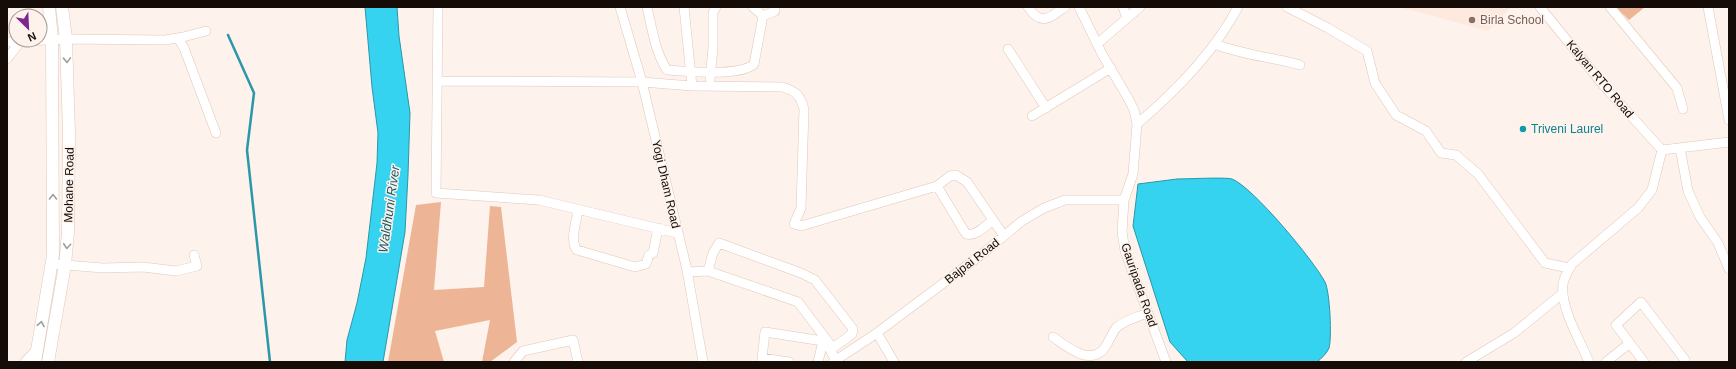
<svg xmlns="http://www.w3.org/2000/svg" width="1736" height="369" font-family="Arial,sans-serif">
<rect width="100%" height="100%" fill="#fdf2ec"/>
<path fill="#fde9dd" d="M1400,7h111l-23,24z"/>
<path fill="#edb595" d="M1616,7h29l-16,13z
M441,202l-7,88 50,-3 6,-81 11,1 16,135 -27,20h-8l8,-42 -55,11 9,31h-56l28,-157z"/>
<path fill="#35d3ef" stroke="#2b97a9" d="M365,7h32l2,29 11,77 -2,62 -3,57 -22,130h-38l2,-22 10,-37 9,-45 11,-95 1,-30 -6,-46z
M1177,179c10,0 48,-2 55,0 21,8 82,82 93,103 5,10 7,56 4,66 -2,5 -8,11 -12,14h-129l-18,-20 -37,-116 5,-42z"/>
<g fill="none" stroke-linecap="round" stroke-linejoin="round">
<path stroke="#2b97a9" stroke-width="2.5" d="M228,35l26,58 -7,57 23,212"/>
<defs>
<path id="minor" d="M438,7l-2,186 103,7 138,33
M620,7l22,75 45,188 16,92
M647,7c5,21 8,45 20,63 20,1 73,7 87,-6l9,-48
M684,7l8,79
M753,7l10,9 12,-5 -1,-4
M1028,7c14,20 21,11 37,0
M1079,7l23,47 26,44 6,12 3,14 -4,50 -9,26 -2,32 3,19 41,111
M1123,7l4,11
M1287,7l41,21 39,23 8,32 21,32 30,16 15,22 15,2 22,19 67,89 24,5
M1540,7l64,79 58,64
M1610,7l67,81 6,21
M1708,7l21,113
M178,38l6,10 32,85
M7,42l59,-3 99,1 18,-3 23,-6
M1097,44l43,-37
M1215,44c27,11 57,13 85,21
M1008,49l38,59
M7,59l13,-17
M710,79l3,-31v-35l3,-6
M437,81l205,1 50,4 90,1c14,4 18,8 22,22l-3,99 -7,16 7,2 136,-40 13,-10 6,-1 11,7 37,54
M1032,116l79,-48
M1137,124c39,-33 77,-71 101,-117
M1680,148l8,43 12,26 18,26 11,26
M1662,150l67,-8
M937,186l29,48c10,3 20,-9 27,-14
M578,210c-1,11 -9,31 -1,40l58,17 11,-3 3,-9 4,-2 5,-25
M53,264l50,4 40,-1 33,4 21,-5 -3,-11
M708,271l90,31 34,45
M687,272l21,-1 5,-18 6,-10 82,30 14,7 38,49 -1,5 -22,16 6,10
M877,333l17,29
M1053,337c13,9 35,28 50,13 5,-6 8,-15 13,-22 7,-7 22,-11 31,-15
M25,362l12,-13
M514,362l9,-11 50,-11 5,22
M789,362l-27,-4 3,-26 58,9
M818,362l6,-25
M833,362l41,-27 107,-80 41,-34 22,-13 21,-8h59
M1466,362l48,-29 49,-40
M1589,362c-9,-22 -29,-54 -26,-78 1,-7 5,-13 9,-20l66,-56 14,-18 10,-40
M1606,362l24,-19
M1644,362l-28,-37 25,-23 44,58"/>
<path id="major" d="M35,362l18,-107 -1,-215 -3,-33
M48,362l17,-97 3,-33 1,-99 -3,-94 -4,-32"/>
</defs>
<use href="#minor" stroke="#e1c7b8" stroke-width="10"/>
<use href="#major" stroke="#e1c7b8" stroke-width="13"/>
<use href="#minor" stroke="#fff" stroke-width="9"/>
<use href="#major" stroke="#fff" stroke-width="12"/>
</g>
<defs><path id="oneway-chevron" d="M-2-3.5L2.5 0L-2 3.5" fill="none" stroke-width="1.6" stroke-linecap="round" stroke-linejoin="round"/></defs>
<g stroke="#a19e9c">
<use href="#oneway-chevron" transform="translate(67 60) rotate(88)"/>
<use href="#oneway-chevron" transform="translate(53 197) rotate(-90)"/>
<use href="#oneway-chevron" transform="translate(67 246) rotate(95)"/>
<use href="#oneway-chevron" transform="translate(41 324) rotate(-79)"/>
</g>
<circle fill="#8d6e63" stroke="#fdf2ec" stroke-width="1.5" cx="1472" cy="20" r="4"/>
<circle fill="#0f9aa8" stroke="#fdf2ec" stroke-width="1.5" cx="1523" cy="129" r="4"/>
<g text-anchor="middle" dominant-baseline="central" stroke-width="3" stroke-linejoin="round" paint-order="stroke">
<g font-size="12" fill="#785e54" stroke="#fdf2ec" text-anchor="start">
<text x="1480" y="20">Birla School</text>
</g>
<g font-size="12" fill="#150c07" stroke="#fdf2ec">
<text transform="translate(1600 79) rotate(50)">Kalyan RTO Road</text>
<text transform="translate(666 184) rotate(77)">Yogi Dham Road</text>
<text transform="translate(69 185) rotate(-89)">Mohane Road</text>
<text transform="translate(972 261) rotate(-38)">Bajpai Road</text>
<text transform="translate(1139 285) rotate(71)">Gauripada Road</text>
</g>
<g font-size="12" fill="#0d838f" stroke="#fdf2ec" text-anchor="start">
<text x="1531" y="129">Triveni Laurel</text>
</g>
<g font-size="13" font-style="italic" fill="#1c5965" stroke="#fdf2ec">
<text transform="translate(389 209) rotate(-82)">Waldhuni River</text>
</g>
</g>
<rect width="1736" height="369" fill="none" stroke="#150c07" stroke-width="16"/>
<g transform="translate(28 28) rotate(156)"><circle r="19" fill="#fdf2ec" stroke="#a09690"/>
<path d="M0-3L7 15L0 10L-7 15Z" fill="#802490"/>
<text y="-6" font-size="11" font-weight="bold" text-anchor="middle" fill="#150c07">N</text>
</g>
</svg>
